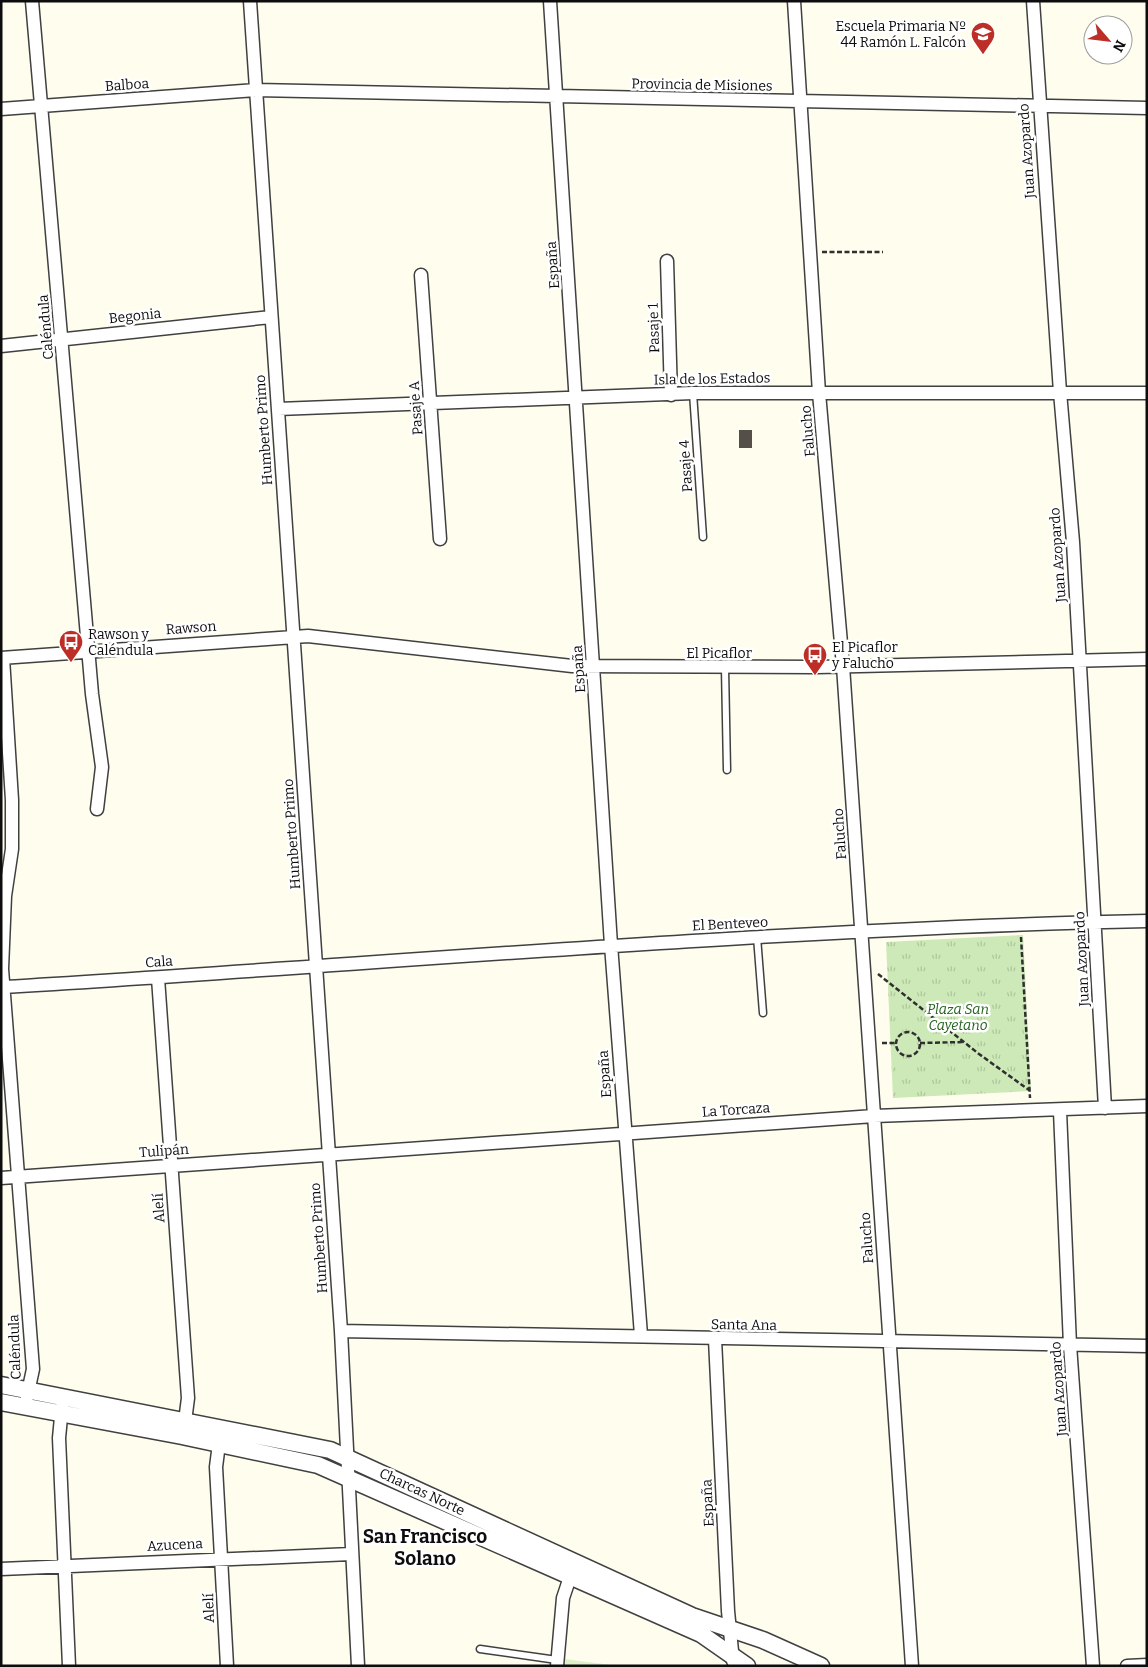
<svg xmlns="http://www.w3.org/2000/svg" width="1148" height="1667" font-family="Bitter,serif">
<defs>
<pattern id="grass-tufts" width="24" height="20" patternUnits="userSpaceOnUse" patternTransform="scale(1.25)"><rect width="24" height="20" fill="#cce9b7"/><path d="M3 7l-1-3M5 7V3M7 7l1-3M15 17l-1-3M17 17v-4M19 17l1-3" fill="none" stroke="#aec79c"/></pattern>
</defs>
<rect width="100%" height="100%" fill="#fffded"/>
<path fill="url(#grass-tufts)" d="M1023,935l8,156 -138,7 -7,-156z"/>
<path fill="#def0c9" d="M565,1659l53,7h-54z"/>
<path fill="#554f49" d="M739,430h13v18h-13z"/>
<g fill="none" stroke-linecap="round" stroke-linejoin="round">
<defs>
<path id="service" d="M693,393l10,144
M725,668l2,102
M757,937l6,76
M480,1649l77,11"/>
<path id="minor" d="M32,1l60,693 10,73 -5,42
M250,1l91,1330 17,335
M550,1l61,944 30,390
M794,1l25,392 24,273 69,1000
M1033,1l27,391 13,150 32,566
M1,109l255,-19 891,18
M667,261l4,134
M421,275l19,264
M1,346l270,-29
M278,409l415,-16h454
M1,658l307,-22 264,30 245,1 330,-8
M3,658l9,142v49l-7,47 -3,73 31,400 -6,28
M158,978l30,420 -4,31
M4,987c381,-23 761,-58 1143,-66
M1060,1111l10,234 23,321
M1,1178l873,-62 273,-10
M341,1331l806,15
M715,1339l13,272 5,50
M62,1407l-3,31 10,228
M220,1436l-4,31 11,199
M1,1569l350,-15
M557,1666l6,-68 10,-30
M1127,1666l20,-1"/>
<path id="tertiary" d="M1,1385l329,65 362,166 71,24 58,26
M1,1402l181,34 136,29 383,169 46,32"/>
</defs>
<use href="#service" stroke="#404040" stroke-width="9"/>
<use href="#minor" stroke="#404040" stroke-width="15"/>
<use href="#tertiary" stroke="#404040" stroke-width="19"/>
<path stroke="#2f2f2f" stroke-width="2.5" stroke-dasharray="5 2.5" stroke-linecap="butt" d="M822,252h61
M1021,937l9,161
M878,974l101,80 50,36
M896 1044a12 12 0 1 1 24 0a12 12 0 1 1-24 0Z
M882,1043h14
M920,1043l44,-1"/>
<use href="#service" stroke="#fff" stroke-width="6"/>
<use href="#minor" stroke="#fff" stroke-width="12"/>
<use href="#tertiary" stroke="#fff" stroke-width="16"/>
</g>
<defs>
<symbol id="school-pin" viewBox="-11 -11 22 30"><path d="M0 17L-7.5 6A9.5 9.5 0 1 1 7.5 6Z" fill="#bc2e26" stroke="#fff"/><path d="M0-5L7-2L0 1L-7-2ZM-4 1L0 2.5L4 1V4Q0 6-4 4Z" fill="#fff"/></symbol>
<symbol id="bus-pin" viewBox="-11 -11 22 30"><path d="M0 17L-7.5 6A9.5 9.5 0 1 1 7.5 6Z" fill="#bc2e26" stroke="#fff"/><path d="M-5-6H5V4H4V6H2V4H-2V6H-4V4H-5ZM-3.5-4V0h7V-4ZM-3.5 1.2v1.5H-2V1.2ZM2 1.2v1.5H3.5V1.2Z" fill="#fff"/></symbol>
</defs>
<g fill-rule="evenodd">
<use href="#school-pin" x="969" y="20" width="28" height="38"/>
<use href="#bus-pin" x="57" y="628" width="28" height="38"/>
<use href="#bus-pin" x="801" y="641" width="28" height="38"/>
</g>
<g text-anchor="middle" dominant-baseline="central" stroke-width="5" stroke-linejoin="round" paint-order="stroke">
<g font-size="14" fill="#0d0d0d" stroke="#fff" text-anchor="start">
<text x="966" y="26" text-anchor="end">Escuela Primaria Nº<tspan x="966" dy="16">44 Ramón L. Falcón</tspan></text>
<text x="88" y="634">Rawson y<tspan x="88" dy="16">Caléndula</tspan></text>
<text x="832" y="647">El Picaflor<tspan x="832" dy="16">y Falucho</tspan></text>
</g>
<g font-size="14" fill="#0d0d0d" stroke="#fff">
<text transform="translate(127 85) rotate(-4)">Balboa</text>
<text transform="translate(702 85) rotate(1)">Provincia de Misiones</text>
<text transform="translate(1027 151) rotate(-94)">Juan Azopardo</text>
<text transform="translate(553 265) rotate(-94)">España</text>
<text transform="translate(135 316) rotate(-6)">Begonia</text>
<text transform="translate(46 327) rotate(-95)">Caléndula</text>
<text transform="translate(654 328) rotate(-92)">Pasaje 1</text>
<text transform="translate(712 379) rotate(-1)">Isla de los Estados</text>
<text transform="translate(416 408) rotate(-94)">Pasaje A</text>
<text transform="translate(264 430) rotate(-94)">Humberto Primo</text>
<text transform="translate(808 431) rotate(-95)">Falucho</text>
<text transform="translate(686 466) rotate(-94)">Pasaje 4</text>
<text transform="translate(1058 555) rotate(-94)">Juan Azopardo</text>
<text transform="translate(191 628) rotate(-4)">Rawson</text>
<text x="719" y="653">El Picaflor</text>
<text transform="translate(579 669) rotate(-94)">España</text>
<text transform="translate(292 834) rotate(-94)">Humberto Primo</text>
<text transform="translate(840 834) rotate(-94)">Falucho</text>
<text transform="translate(730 924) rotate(-3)">El Benteveo</text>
<text transform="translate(1082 959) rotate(-93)">Juan Azopardo</text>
<text transform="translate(159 962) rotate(-4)">Cala</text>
<text transform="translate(605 1074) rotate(-94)">España</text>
<text transform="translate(736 1110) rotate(-4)">La Torcaza</text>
<text transform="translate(164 1151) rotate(-4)">Tulipán</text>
<text transform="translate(159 1208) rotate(-94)">Alelí</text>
<text transform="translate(319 1238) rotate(-94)">Humberto Primo</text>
<text transform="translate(867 1238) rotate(-94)">Falucho</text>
<text transform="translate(744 1325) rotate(1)">Santa Ana</text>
<text transform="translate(15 1347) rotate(-92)">Caléndula</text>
<text transform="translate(1059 1389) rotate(-94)">Juan Azopardo</text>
<text transform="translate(422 1492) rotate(25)">Charcas Norte</text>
<text transform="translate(708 1503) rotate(-93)">España</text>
<text transform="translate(175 1545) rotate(-3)">Azucena</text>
<text transform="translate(209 1608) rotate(-92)">Alelí</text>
</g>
<g font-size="14" font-style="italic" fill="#25641e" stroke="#fff">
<text x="958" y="1009">Plaza San<tspan x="958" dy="16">Cayetano</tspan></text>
</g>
<g font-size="19" font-weight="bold" fill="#0d0d0d" stroke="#fff">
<text x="425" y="1536">San Francisco<tspan x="425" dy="22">Solano</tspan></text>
</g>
</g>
<rect width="1148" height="1667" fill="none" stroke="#0d0d0d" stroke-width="5"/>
<g transform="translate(1108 40) rotate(118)"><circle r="24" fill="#ffffff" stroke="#9e9e9e"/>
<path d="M0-4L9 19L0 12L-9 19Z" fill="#bc2e26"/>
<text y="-8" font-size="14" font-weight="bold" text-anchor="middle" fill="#0d0d0d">N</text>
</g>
</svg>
